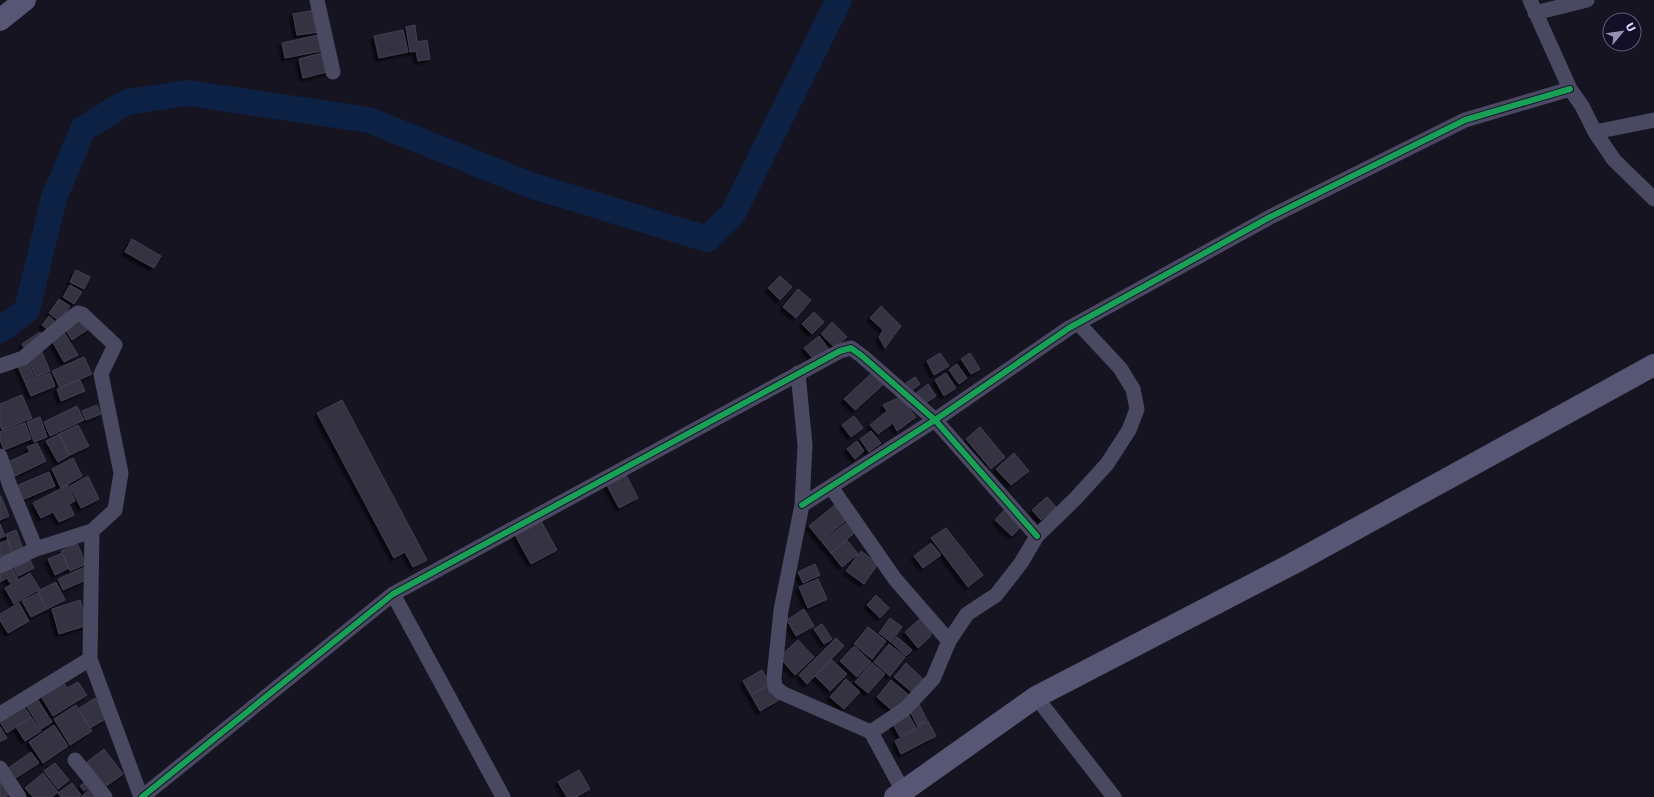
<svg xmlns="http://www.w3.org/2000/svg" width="1654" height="797" font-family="'DejaVu Sans',sans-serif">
<defs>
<filter id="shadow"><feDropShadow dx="-3.5" dy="3.5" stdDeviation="1" flood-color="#0009"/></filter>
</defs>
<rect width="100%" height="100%" fill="#161421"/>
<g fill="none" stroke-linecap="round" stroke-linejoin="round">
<path stroke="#0d2144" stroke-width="26" d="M0,330l27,-20 27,-112 29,-69 44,-27 61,-9 181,27 161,65 177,54 25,-24 107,-215"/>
</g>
<path fill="#343243" stroke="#433f54" filter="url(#shadow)" d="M316,10l3,22 -22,3 -4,-21z
M415,25l2,17 10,-2 3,19 -12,2 -2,-10 -6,1 -4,-25z
M403,30l5,22 -29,6 -5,-22z
M318,35l3,16 -36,7 -3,-15z
M326,52l5,19 -28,7 -4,-19z
M132,239l29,17 -7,12 -29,-16z
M76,270l14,7 -6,12 -14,-7z
M780,276l12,11 -12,13 -12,-12z
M70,285l12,7 -8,12 -11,-7z
M798,289l13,11 -15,18 -13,-11z
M59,299l11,7 -11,15 -10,-8z
M881,306l20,20 -16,22 -6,-11 4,-7 -13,-12z
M814,312l10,10 -12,12 -10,-10z
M49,316l8,7 -6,9 -9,-7z
M83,317l7,11 -18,12 -7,-11z
M832,322l15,15 -12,11 -14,-14z
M40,332l5,7 -19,12 -4,-7z
M64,332l14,23 -14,7 -13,-23z
M819,336l10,13 -14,12 -11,-13z
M41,350l9,21 -14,6 -9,-21z
M940,353l9,13 -15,9 -7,-14z
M970,353l10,16 -9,5 -10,-15z
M84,357l8,17 -32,14 -8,-17z
M26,358l9,21 15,-6 5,13 -24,10 -15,-34z
M957,364l10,14 -8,6 -10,-14z
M874,371l11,12 -30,27 -11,-11z
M946,373l10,15 -12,8 -9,-16z
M915,377l5,7 -9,7 -5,-8z
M80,380l5,11 -24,10 -4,-12z
M928,384l8,12 -13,9 -8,-11z
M22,395l10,23 -30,12 -2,-6v-20z
M900,397l16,20 -19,14 -4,-8 -15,11 -8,-9 17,-14 -4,-6z
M342,400l85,160 -14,7 -8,-15 -11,6 -77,-145z
M97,405l4,9 -15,6 -4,-9z
M77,406l7,14 -34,16 -6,-14z
M854,416l9,12 -12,9 -9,-12z
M40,417l7,20 -13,5 -7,-20z
M25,423l6,16 -27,11 -4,-10v-8z
M78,425l11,21 -19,9 -11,-21z
M980,427l25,30 -14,12 -25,-30z
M871,431l10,12 -12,9 -9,-13z
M59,434l11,21 -12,7 -12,-21z
M857,441l7,10 -9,8 -8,-10z
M37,443l9,18 -31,15 -7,-14 22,-10 -3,-5z
M1014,453l15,18 -18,14 -15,-16z
M73,458l9,18 -21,12 -9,-19z
M624,471l14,27 -19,10 -14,-27z
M49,472l6,14 -33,14 -6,-14z
M88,476l11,23 -18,9 -11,-22z
M68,485l7,16 -6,3 5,11 -15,7 -6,-10 -12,6 -8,-15z
M0,496h1l8,20 -9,4z
M1047,497l9,10 -15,13 -9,-10z
M836,504l12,15 -27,22 -12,-15z
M1007,507l17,17 -12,12 -17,-16z
M540,519l17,31 -26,14 -17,-31z
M850,520l8,10 -27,23 -9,-11z
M0,524l5,12 -5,2z
M946,528l37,47 -15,12 -37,-49z
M16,530l7,19 -11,4 -6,-19z
M8,540l4,13 -12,4v-14z
M847,540l11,14 -16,13 -11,-14z
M77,543l9,21 -16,7 -9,-20z
M931,543l10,12 -18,13 -9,-12z
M861,551l17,13 -14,20 -18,-13z
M62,553l7,15 -14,7 -7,-16z
M30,560l4,8 -16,8 -4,-8z
M815,564l5,11 -17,8 -5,-11z
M10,565l8,14 -8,4 -3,-5 -7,4v-15z
M85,567l5,11 -27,12 -5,-11z
M30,573l10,16 -26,15 -9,-16z
M818,579l9,20 -19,9 -9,-21z
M56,582l9,18 -18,9 -9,-18z
M38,593l9,16 -16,8 -9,-16z
M876,595l13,13 -9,10 -13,-13z
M80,600l8,25 -29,9 -7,-25z
M19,603l10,18 -21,12 -8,-13v-6z
M804,609l10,17 -18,10 -9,-16z
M922,617l10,13 -2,7 -12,11 -13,-16z
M890,618l12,9 -11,15 -12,-9z
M822,624l10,15 -8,5 -10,-15z
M868,627l18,14 -14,18 -18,-15z
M897,637l15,13 -6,6 -14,-13z
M836,638l8,8 -37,38 -8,-9z
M798,640l16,17 -19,18 -16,-18z
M889,644l16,13 -15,19 -16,-14z
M854,646l17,16 -14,15 -17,-16z
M831,659l16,15 -17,17 -15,-15z
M872,663l13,11 -17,19 -13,-11z
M906,663l18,17 -11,13 -19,-16z
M762,670l8,14 -19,11 -8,-14z
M846,679l14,13 -16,17 -14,-12z
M62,680l5,8 11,-6 9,13 -34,21 -13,-22z
M891,680l18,15 -15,17 -17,-15z
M770,684l9,16 -19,11 -9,-16z
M36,697l16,25 -11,7 -15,-24z
M95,698l12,20 -17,10 -12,-19z
M22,703l9,14 -24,16 -7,-11v-5z
M919,704l8,16 -10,5 -8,-16z
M76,705l16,26 -22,14 -16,-26z
M908,714l8,14 -16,9 -8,-15z
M31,717l10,14 -16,10 -9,-14z
M928,721l8,15 -35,18 -6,-13 23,-13 -1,-2z
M54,725l14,21 -25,17 -14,-21z
M0,727l7,11 -7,4z
M104,749l19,25 -18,13 -18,-25z
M31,752l8,11 -25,16 -7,-10z
M55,763l14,17 -11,9 -14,-18z
M579,770l11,19 -14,8h-9l-9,-15z
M43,773l15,19 -6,5h-19l-8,-9z
M0,779l10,15 -5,3h-5z
M89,779l4,6 -9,6 -4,-5z
M72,783l9,12 -2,2h-18l-3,-4z
M92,787l5,10h-16z"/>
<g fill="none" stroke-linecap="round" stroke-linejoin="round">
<path stroke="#4a4962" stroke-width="15" d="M317,0l16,72
M1530,0l40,89 12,17 13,26 19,28 40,39
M1535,13l52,-13
M1595,132l59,-12
M0,366l23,-8 49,-41 6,-4 4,1 33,31 -14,29 20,99 -6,37 -23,21 -56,18 -36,17
M798,373l7,72 -3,60 -21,105 -7,68 1,9 7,6 89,39 32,59
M0,456l10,30 26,63
M831,487l64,92 54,62
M802,505l133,-85 134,-92 201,-111 195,-97 105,-31
M92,531l-2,128 51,138
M393,594l110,203
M1036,697l78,100
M0,714l90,-55
M871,732l34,-23 28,-30 16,-38 18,-27 29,-19 25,-32 16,-27 39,-38 31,-34 22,-34 8,-21 -4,-20 -13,-21 -42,-45
M75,760l30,37
M0,768l19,29
M142,797l251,-203 447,-243 11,-3 11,8 73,64 102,116"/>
<path stroke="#575674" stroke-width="22" d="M0,20l25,-20
M895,797l141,-100 256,-133 362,-199"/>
<defs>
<path id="cycleway" d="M802,505l133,-85 134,-92 201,-111 195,-97 105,-31
M142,797l251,-203 447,-243 11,-3 11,8 73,64 102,116"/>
</defs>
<use href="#cycleway" stroke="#130f26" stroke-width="8"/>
<use href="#cycleway" stroke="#1a9f57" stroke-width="6"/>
</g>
<g transform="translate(1622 32) rotate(61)"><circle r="19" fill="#130f26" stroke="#625e7d"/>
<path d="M0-3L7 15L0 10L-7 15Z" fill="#9591b1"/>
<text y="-6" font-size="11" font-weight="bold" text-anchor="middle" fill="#d9d4ff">U</text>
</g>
</svg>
